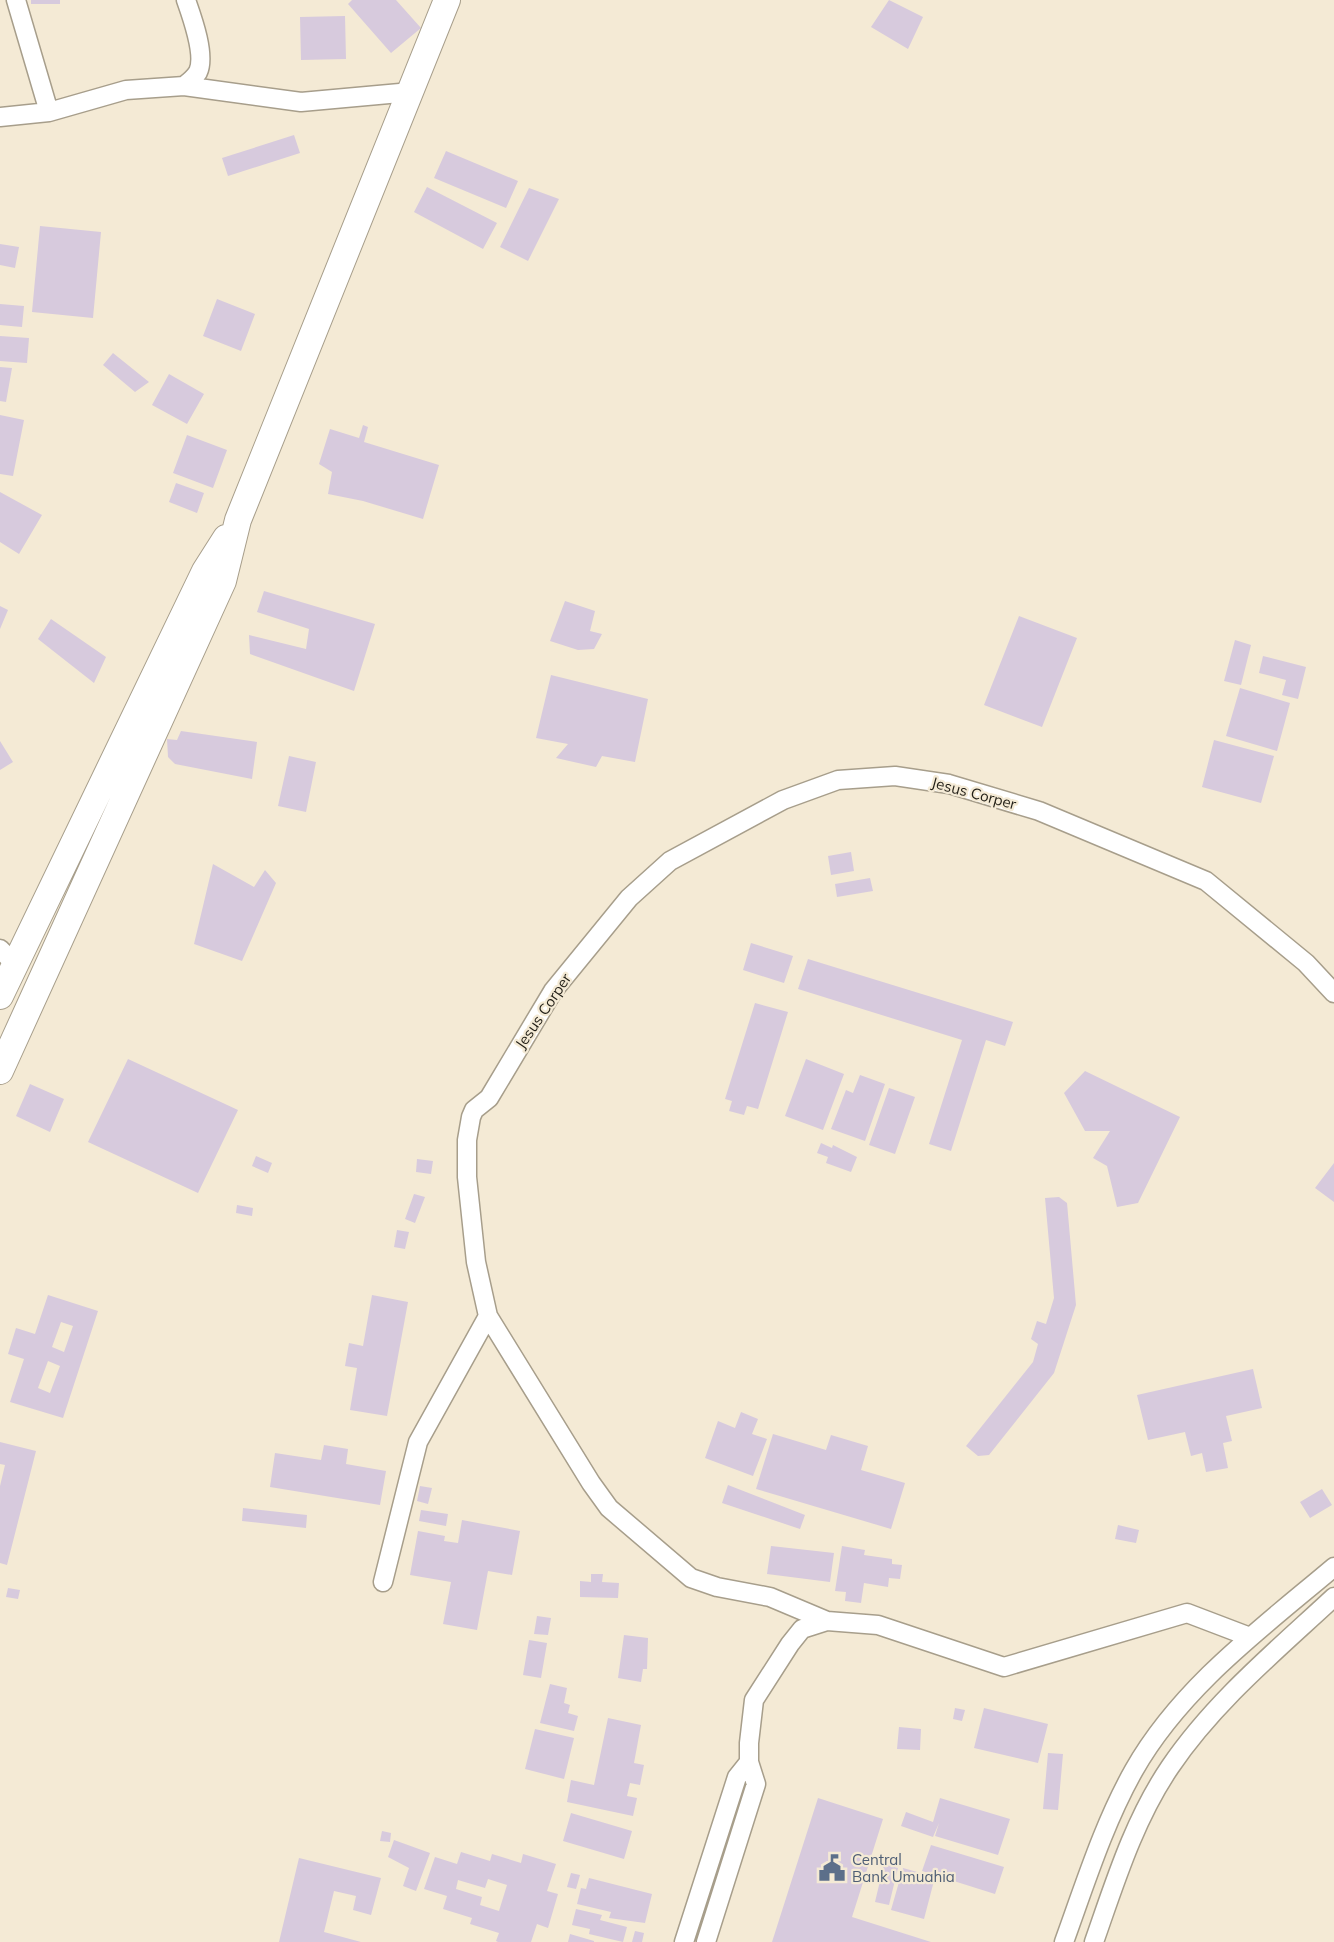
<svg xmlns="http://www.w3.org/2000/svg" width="1334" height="1942" font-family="Mulish,sans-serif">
<rect width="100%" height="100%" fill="#f4ead5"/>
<path fill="#d7cadd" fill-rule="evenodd" d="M31,0h29v4h-29z
M352,0h44l25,28 -30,25 -43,-49z
M889,0l34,17 -15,32 -37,-22z
M345,16l1,43 -45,1 -1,-43z
M294,135l6,18 -72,23 -6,-18z
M446,151l72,30 -12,27 -72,-30z
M427,187l70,36 -14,26 -69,-37z
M529,188l30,11 -31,62 -28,-14z
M40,226l61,6 -8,86 -61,-6z
M0,244l19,3 -4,21 -15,-3z
M217,299l38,15 -14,37 -38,-15z
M0,304l24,2 -2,21 -22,-2z
M0,336l29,2 -2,25 -27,-2z
M113,353l36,29 -14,10 -32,-27z
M0,367l12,1 -6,34 -6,-1z
M169,374l35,20 -17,30 -35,-19z
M0,415l24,5 -11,56 -13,-2z
M363,425l5,2 -4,15 75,23 -16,54 -60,-18 -35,-7 4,-22 -13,-8 11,-35 29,9z
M187,435l40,15 -14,38 -40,-15z
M176,483l28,10 -7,20 -28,-11z
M0,492l42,23 -23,39 -19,-12z
M264,591l111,33 -21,67 -104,-37 -1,-19 57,14 3,-20 -52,-17z
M565,601l30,10 -5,20 12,3 -8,15 -16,1 -28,-9z
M0,606l8,4 -8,19z
M1019,616l58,22 -35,89 -58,-22z
M51,619l55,38 -12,26 -56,-44z
M1235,640l16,5 -10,40 -17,-4z
M1263,656l43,11 -8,32 -16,-4 4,-15 -27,-7z
M551,675l97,24 -13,63 -33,-6 -6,11 -40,-9 12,-14 -32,-6z
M1240,688l50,15 -13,48 -51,-15z
M181,731l76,11 -5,37 -77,-15 -7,-7 -1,-18 10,1z
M1214,740l60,16 -13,47 -59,-16z
M0,741l13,21 -13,8z
M289,756l27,6 -10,50 -28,-6z
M851,852l3,19 -23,4 -3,-19z
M213,864l41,23 11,-17 11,13 -34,78 -48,-17z
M870,878l3,13 -36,6 -2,-13z
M751,943l42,13 -9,27 -41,-13z
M808,959l205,63 -8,24 -19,-6 -35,111 -22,-7 33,-104 -164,-51z
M755,1003l33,9 -30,97 -11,-3 -3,9 -15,-4 3,-10 -7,-2z
M128,1059l110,51 -40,83 -110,-51z
M806,1059l38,15 -21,56 -38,-14z
M1085,1071l95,46 -42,86 -21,4 -10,-41 -14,-8 17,-27h-25l-21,-38z
M860,1075l25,9 -20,57 -34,-12 15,-39 7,3z
M30,1084l34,15 -14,33 -34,-16z
M889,1088l26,9 -20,57 -26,-9z
M821,1143l11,5 1,-3 24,12 -6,15 -25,-9 2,-6 -11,-4z
M256,1156l16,7 -4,10 -16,-7z
M417,1159l16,2 -2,13 -15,-2z
M1334,1163v39l-19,-14z
M414,1194l11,3 -10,26 -10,-4z
M1059,1197l8,6 9,102 -22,68 -65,82 -11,1 -12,-10 67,-84 5,-18 -7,-5 6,-18 9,3 8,-26 -9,-100z
M237,1205l16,3 -1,8 -16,-3z
M397,1230l12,2 -4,17 -11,-2z
M48,1295l50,16 -35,107 -53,-16 14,-43 -16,-5 8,-26 19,6zM61,1322l12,4 -9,26 -12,-5zM48,1361l12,5 -10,27 -12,-5z
M372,1295l36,7 -21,114 -37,-6 7,-42 -12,-2 4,-23 14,3z
M1253,1369l9,39 -36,8 6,25 -9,2 5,25 -22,4 -4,-19 -11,3 -6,-24 -37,8 -11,-45z
M741,1412l17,7 -6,15 15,5 -14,37 -48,-18 13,-37 17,7z
M773,1434l53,16 5,-15 37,11 -7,24 44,13 -14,46 -135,-40z
M0,1442l36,9 -29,114 -7,-2v-77l5,-21 -5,-1z
M324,1445l24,4 -2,15 40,7 -6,34 -110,-18 5,-34 46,7z
M728,1485l77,30 -5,14 -78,-26z
M420,1486l12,2 -4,16 -11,-3z
M1322,1489l10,16 -22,13 -10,-16z
M243,1508l64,7 -1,13 -64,-7z
M421,1510l27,4 -2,12 -27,-5z
M462,1520l58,11 -8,44 -24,-4 -11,59 -34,-6 8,-42 -41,-7 8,-44 27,5 -1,5 14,2z
M1118,1525l21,5 -3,13 -21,-4z
M771,1546l63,7 -4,29 -63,-8z
M842,1546l23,4 -1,5 28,4v5l10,1 -2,14 -11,-1 -1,9 -24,-4 -3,20 -16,-2 1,-9 -11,-1z
M591,1574h12l-1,8 17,1 -1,15 -38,-1v-16l11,1z
M8,1588l12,2 -2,9 -12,-2z
M537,1616l14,2 -3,17 -14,-1z
M624,1635l24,3 -1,31h-4l-2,13 -23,-4z
M529,1640l18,3 -6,35 -18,-3z
M550,1684l17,4 -3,15 6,2 -2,8 10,3 -4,15 -34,-8z
M955,1708l10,2 -3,11 -9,-2z
M984,1708l64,16 -10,39 -64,-15z
M608,1718l33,7 -7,38 10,2 -4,20 -10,-2 -3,13 10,2 -4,18 -66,-14 4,-22 23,5z
M899,1727l22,2 -1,21 -23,-1z
M535,1729l39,9 -10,41 -39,-10z
M1048,1753l15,1 -5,56 -15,-1z
M818,1798l65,21 -31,98 79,25h-159z
M940,1798l70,21 -12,36 -63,-19 4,-13 -6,14 -32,-11 5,-14 27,10z
M571,1813l61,18 -8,28 -61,-18z
M382,1831l9,2 -1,9 -10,-1z
M394,1840l36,13 -14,38 -13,-5 6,-18 -21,-11z
M931,1845l73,22 -9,27 -73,-23z
M461,1852l29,9 2,-7 29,9 2,-9 33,10 -9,27 11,3 -10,34 -11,-4 -6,18h-33l-2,-1 3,-8 -29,-9 2,-6 -29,-9 4,-13 -23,-7 11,-32 22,7zM488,1879l19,6 -8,26 -19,-6 2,-8 -26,-8 2,-9 27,8z
M299,1858l82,20 -10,37 -18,-5 3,-14 -22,-5 -10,41 37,10h-82z
M884,1864l14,4 -9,37 -14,-3z
M903,1868l32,9 -11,42 -33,-9z
M571,1873l9,2 -4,14 -9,-2z
M589,1878l63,16 -7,29 -36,-5 2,-6 -34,-8 4,-16 5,1z
M576,1909l26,6 -2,5 27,7 -4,15 -34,-8 1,-5 -18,-4z
M635,1931l9,2 -2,9h-10z
M570,1934l24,7v1h-26z"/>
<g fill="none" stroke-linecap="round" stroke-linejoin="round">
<defs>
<path id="street" d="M16,0l33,112
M184,86c4,-3 11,-9 14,-14 8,-17 -6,-55 -12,-72
M0,117l49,-5 77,-22 58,-4 117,16 110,-10
M0,949l15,15
M383,1582l35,-140 70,-126
M827,1621l-57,-24 -53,-10 -26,-9 -82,-70 -18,-25 -103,-167 -12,-54 -9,-85v-37l4,-23 3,-7 15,-12 64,-107 76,-93 41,-37 113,-61 55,-20 57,-4 54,8 90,27 167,70 100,82 28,30
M684,1942l53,-165 12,-15
M706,1942l50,-158 -7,-22v-19l5,-43 36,-56 12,-15 25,-8 51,4 126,42 183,-54 63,24
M1064,1942c21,-58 40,-119 70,-172 47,-83 129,-143 200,-203
M1094,1942c21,-60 40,-122 76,-175 44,-65 107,-117 164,-170"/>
<path id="secondary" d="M0,996l205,-425 21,-33
M0,1071l223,-490 15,-61 209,-520"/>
</defs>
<use href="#street" stroke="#a79e8b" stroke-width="21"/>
<use href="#secondary" stroke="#a79e8b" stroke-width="28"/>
<use href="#street" stroke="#fff" stroke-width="18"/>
<use href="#secondary" stroke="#fff" stroke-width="26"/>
</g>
<defs>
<symbol id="civic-bare" viewBox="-9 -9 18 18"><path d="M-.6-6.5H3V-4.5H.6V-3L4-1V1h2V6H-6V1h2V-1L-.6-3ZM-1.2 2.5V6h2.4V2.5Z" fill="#5c6f8a" stroke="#f4ead5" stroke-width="2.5" paint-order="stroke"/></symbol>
</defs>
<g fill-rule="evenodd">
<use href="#civic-bare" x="813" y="1849" width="38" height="38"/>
</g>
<g text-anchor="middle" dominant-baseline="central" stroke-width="4.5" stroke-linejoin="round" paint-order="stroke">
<g font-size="15" fill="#211e16" stroke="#f4ead5">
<text transform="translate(974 793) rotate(15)">Jesus Corper</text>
<text transform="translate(543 1011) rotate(-56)">Jesus Corper</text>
</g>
<g font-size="15" fill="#4e5e75" stroke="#f4ead5" text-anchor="start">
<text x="852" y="1859">Central<tspan x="852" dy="17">Bank Umuahia</tspan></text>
</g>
</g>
</svg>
